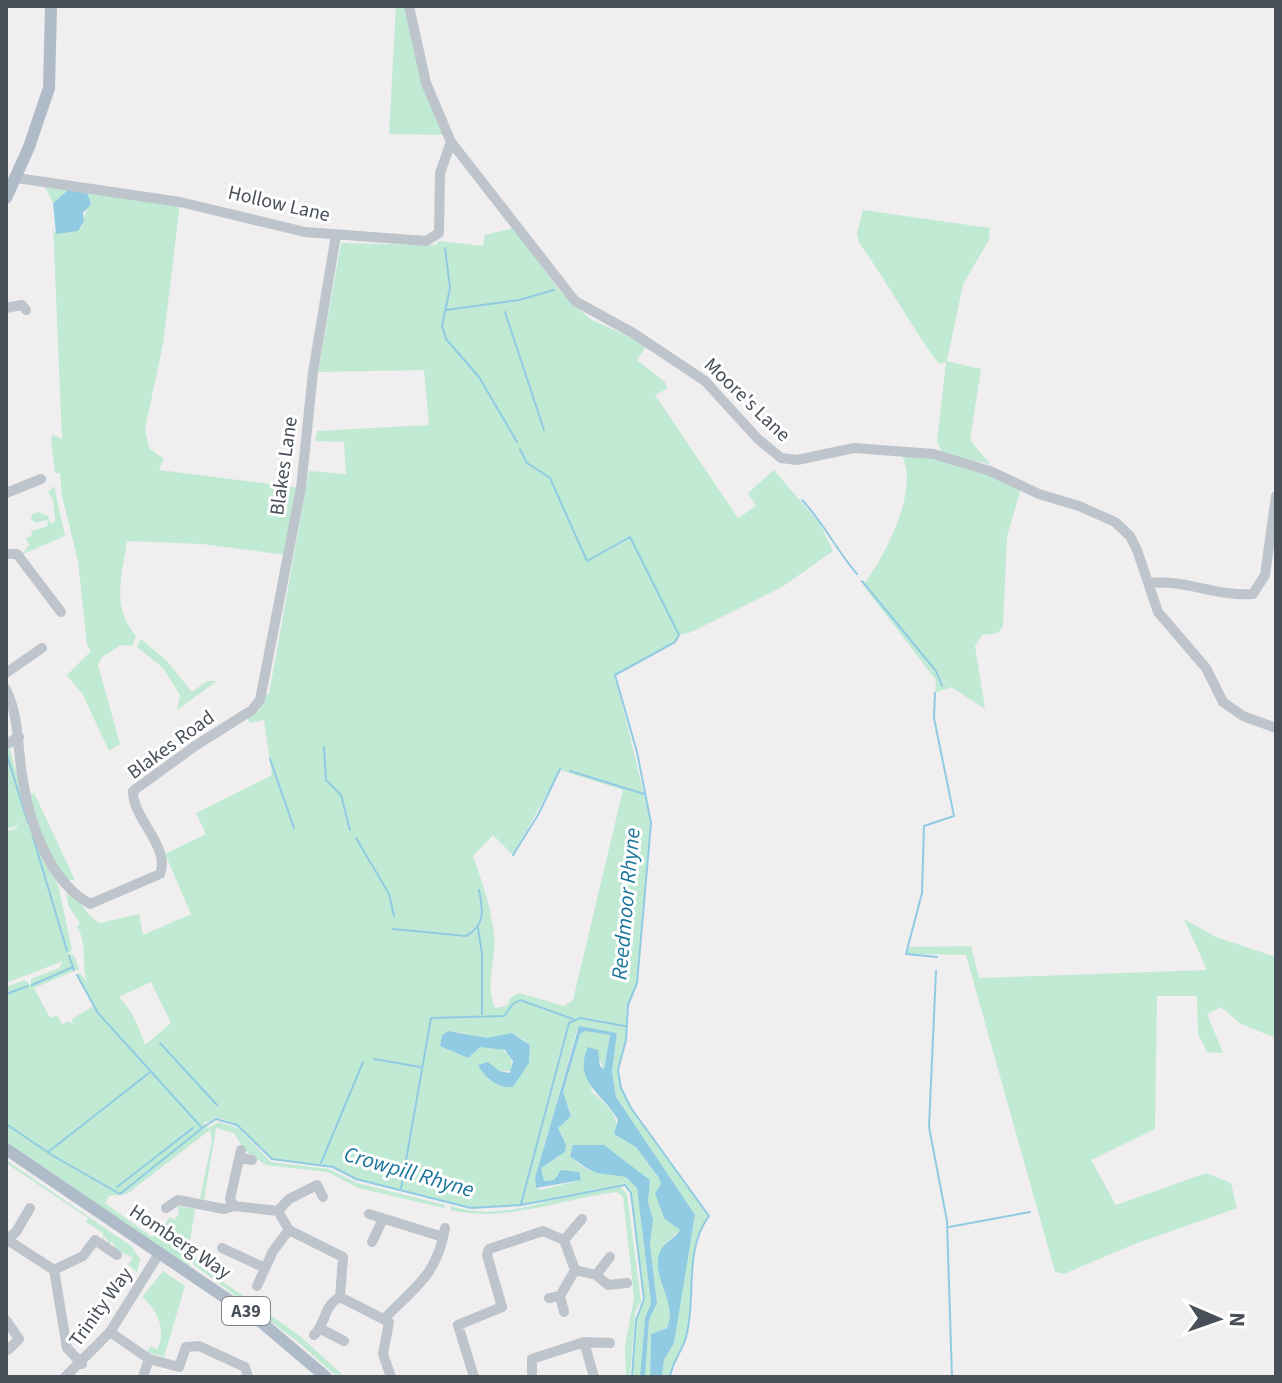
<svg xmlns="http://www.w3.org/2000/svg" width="1282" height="1383" font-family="'Source Sans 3',sans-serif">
<rect width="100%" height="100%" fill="#f0eeee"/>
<path fill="#c0ead4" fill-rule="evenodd" d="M396,6h11l37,129 -55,-1z
M44,185l136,19 -17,140 -18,85 4,19 15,11 -5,11 142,18 -14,67 -85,-11 -75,-3c-5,36 -16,65 9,95l-4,10 -11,-1 -19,12 -4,8 22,79 -11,7 -26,-56 -16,-20 24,-24 -4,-6 -9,-84 -16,-65 -2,-23h-5l-4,-34 2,-4 9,4 -9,-215 1,8 27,-5 6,-17 -19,-20 -15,13z
M863,210l127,18 -1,12 -26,44 -16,77 34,8 -11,71 20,24 -47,-10 -6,-12 9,-80 -6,2c-8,-4 -65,-102 -81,-121l-2,-10z
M513,228l47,63 30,28 57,26 -10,15 28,22 2,7 -12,6 83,123 18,-12 -8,-13 26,-23 46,54 13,27 -51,36 -93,46 -10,2 -4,7 -60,33 36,148 -14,160 -9,22 -2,35 -8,30 3,18 10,20 78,108c-27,36 -11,81 -23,121 -4,15 -14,24 -16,40h-8l2,-17 10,-17 12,-88 9,-35 -79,-123 -4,-25 5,-39 -40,-3 -42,148 1,10 4,2 41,-10 -24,-6 -3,6 -10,1 -3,-13 19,-12 5,-12 -7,-16 11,-20 -6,-7v-9l17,-58 5,-3 25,4 -6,34 -6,-12 -7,34c16,15 28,23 26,45l19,11 23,31 2,6 -5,9 24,37 -12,11 -10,22c4,22 18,42 9,65l-16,6 -1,43h-5l4,-57 8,-17 -7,-59 3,-24 -5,-18 2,-22 -46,-35 -35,8c15,22 34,20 57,24l11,11 14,115 -6,15 -5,59h-8v-7l4,-50 8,-21 -13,-105 -6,-9 -42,6 38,-4 6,8 14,106 -6,11 -5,65h-4l-1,-30 9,-50 -11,-100 -6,-5c-57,7 -110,31 -167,18l1,-4c41,14 85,-1 126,-13l-56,12 -50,3 -115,-29 -23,-12 -61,-8 -35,-34 -16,-7 -18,5 5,5 11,-6 19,6 33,34 58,7 28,14 88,22 -1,3 -86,-20 -30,-16 -62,-7 -22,-15 -10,-17 -18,-5 -12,72 -4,-1 12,-59 -2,-10 -83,64 -18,2 -4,7 47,34 12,-9 5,-11 6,3 4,-8 -1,-6 17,3 -8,51 4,7 -185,-123v-157l18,-7 7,5v-6l28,-11 4,-7 -57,22v-151l10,-4 5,-10 -5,8 -10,3v-82l14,-2 -10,4 4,16 45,124 13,61 -4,4 6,1 5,14 -45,19 16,30 7,-3 5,9 7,-3 4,3 -1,-5 21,-13 -16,-31 3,-2 7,9c-6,-18 1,-38 -10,-55l3,-4 -11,-16 -3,-13c16,4 19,22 34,29l39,-9 4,21 48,-21 -26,-60 41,-20 -10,-21 76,-38 -8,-55 -14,3 -3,-5 13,-8 4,-16h5l40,-223 37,3 -2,-32 -29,-1 2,-10 112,-6 -5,-55 -106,2 23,-129 95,2 3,-4 44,5 2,-11zM560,770l63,20 -50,210 -9,6 -45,-13 -9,5 -3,8 -12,2c-11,-25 2,-49 -1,-74 -3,-27 -12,-52 -21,-78l20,-21 20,20zM151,982l20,41 -26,22c-7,-19 -11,-32 -26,-48zM459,1032c9,2 18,5 27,6 19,1 28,-10 44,7l-1,18 -28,24 -14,-9 12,-7h13l-1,-14c-9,-10 -22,-12 -36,-9l-8,10 -27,-12 2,-11z
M902,456c44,0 80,15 119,33l-14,47 -4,90 -5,7 -16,2 -7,11 10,63 -34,-22 -16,6 1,-13 -73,-95c21,-26 57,-96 39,-129z
M54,486l11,50 -44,19 8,-10 -3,-7 6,-2 -1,-5 17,-5 -1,-6 -11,3 -5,-3 1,-6 6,-2 10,4 2,8 5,-3 -2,-22 -5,-7z
M141,639l25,21 26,32 15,-11h10l-40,29 3,-15 -17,-27 -26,-21z
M34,793l41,87h-8c-20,-26 -29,-55 -37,-86z
M1184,919l32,18 60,20v81l-35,-14 -20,-17 -14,7 16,39 -16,-1 -9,-18 -1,-38h-40l-2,133 -64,31 25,45 90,-32 25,10 6,25 -105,37 -68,29 -9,-2 -89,-317 -60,-1 3,-7 62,-1 8,32 228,-8z
M6,1160l125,86 9,13 -3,13 -9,-7 5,-7 -17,-9 -4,-8 -3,3 -4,-8 -2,4v-7l-17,-11 2,-4 -82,-55z
M191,1254l5,3 3,8 101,71 45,41h-8l-40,-36 -103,-76z
M163,1271l22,15 -21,71 -17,-5 4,-6 6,4c10,-19 1,-40 -15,-53z"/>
<path fill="#91cbe3" d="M68,190l19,3 4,11 -8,9 1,8 -6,10 -22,3 -3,-31z
M579,1026l38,7 -5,39 4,25 79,118 -21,128 -10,17 -2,17h-12l1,-43 16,-6c11,-26 -15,-48 -8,-74 4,-12 15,-14 21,-24l-16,-12 -9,-25 6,-9 -2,-6 -23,-31 -22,-13 4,-14c-14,-25 -46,-39 -30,-73l10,3 2,16 4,3 6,-34 -25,-4 -5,3 -17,58 8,24 -13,12 8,17 -1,7 -24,16 3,13 10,-1 7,-10 18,2 2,8 -45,8 -1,-10z
M448,1031l39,7 25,-5 18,12 -1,18 -16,24c-15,2 -28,-9 -35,-22l10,-3 11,9 11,2 3,-12 -8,-11 -25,-3 -12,11 -28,-12 2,-11z
M573,1145h31l46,35 -2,22 5,18 -3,24 7,59 -8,17 -4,57h-5l5,-59 6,-15 -14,-115 -11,-11c-31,-5 -29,0 -56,-21z"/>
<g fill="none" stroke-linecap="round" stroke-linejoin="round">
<path stroke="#91cbe3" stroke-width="2" d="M445,248l5,40 -8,38 4,13 33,38 38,65
M446,310l73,-10 35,-10
M505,312l39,118
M520,449l7,14 23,15 37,83 43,-24 49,98 -4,7 -60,33 22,77 14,71 -14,160 -9,22 -2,35 -8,30 3,18 10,20 78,108c-26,35 -12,81 -23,121 -4,15 -14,24 -16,40
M802,500c22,23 34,50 55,74
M862,581l74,90 6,15
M935,693l-1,25 20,98 -30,10 -2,67 -16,61 31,3
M324,747l2,33 15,15 9,35
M6,752l22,71
M270,759l24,69
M570,771l74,23
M33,837l34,114
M356,838l33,56 5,22
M513,855l25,-40 22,-46
M478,928l4,26v60
M393,929l73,7c20,-11 17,-26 13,-46
M69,956l5,14
M936,971l-7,156 18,94 5,156
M77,975l21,38 104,115 14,-9 21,6 35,34 61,8 23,12 115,29 50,-3 104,-20 6,8 13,106 -8,21 -4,57
M32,985l41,-18
M6,994l22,-8
M160,1043l57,62
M374,1059l46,8
M6,1124l49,33 65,37 81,-65
M48,1152l101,-79
M321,1163l42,-101
M117,1187l76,-59
M401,1189l30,-171 73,-2 9,-12 7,-4 53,19
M521,1204l48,-181 11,-5 45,8
M949,1227l81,-15"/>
<path stroke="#bec4cc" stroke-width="10" d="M409,6l17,77 25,59 124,159 58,32 72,48 53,58 23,19 16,2 57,-12 80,6 56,17 49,23 40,12 36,16 15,14 7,14 21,62 48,56 17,34 20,14 33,12
M17,178l163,24 125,30 121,9 13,-8 1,-60 11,-31
M6,308l16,-3 4,5
M6,493l35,-14
M6,554h11l44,58
M1150,583c35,-4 67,14 103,11l12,-19 11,-79
M6,673l36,-25
M6,689c14,30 11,59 17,92 7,43 26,100 67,123l70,-30c11,-27 -28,-56 -27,-83l62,-45 57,-36 8,-10 41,-212 12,-116 23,-137
M6,744l13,-7
M240,1158l12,2
M234,1206l-4,-7 11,-49
M166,1208l12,-8 46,9 10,-3 44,5 11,19 54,27 -3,40 49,25 -6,32 8,23
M278,1211l11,-12 28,-14 6,12
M369,1214l74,23
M6,1239l48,31 13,78 15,16
M7,1239l9,-7 14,-24
M372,1242l11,-23
M222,1248l43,20
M54,1270l29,-14 12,-16 22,15
M575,1270l21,5 14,-18
M596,1275l12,10 19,-2
M257,1286l16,-35 16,-21
M560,1296l4,16
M549,1298l11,-2 15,-26 -11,-30
M385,1318c31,-32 52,-43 60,-90
M6,1320l13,19 -11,11
M321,1329l23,12
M110,1332l39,27 30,8 7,-20 13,-1 46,21 3,10
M314,1335c13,-12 8,-28 26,-38
M584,1342l26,1
M65,1377l45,-45 50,-80
M143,1377l6,-18
M474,1377l-16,-52 44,-18 -15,-52 2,-6 54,-18 21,9 18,-21
M532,1377v-18l52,-17 10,35"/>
<path stroke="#b0bbca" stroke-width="12" d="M6,198l23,-51 20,-59 2,-82
M6,1149l255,173 65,55"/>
</g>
<g text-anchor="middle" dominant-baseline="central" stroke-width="6" stroke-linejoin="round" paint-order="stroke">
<rect fill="#fff" stroke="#7f848b" stroke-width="2" x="222" y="1297" width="48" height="28" rx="6"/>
<g font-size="18" font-weight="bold" fill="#484f59">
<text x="246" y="1311">A39</text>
</g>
<g font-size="20" fill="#484f59" stroke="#fff">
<text transform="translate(279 204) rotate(13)">Hollow Lane</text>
<text transform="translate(747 400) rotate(44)">Moore's Lane</text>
<text transform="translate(284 466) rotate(-82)">Blakes Lane</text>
<text transform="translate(171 745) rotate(-36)">Blakes Road</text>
<text transform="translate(180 1242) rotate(34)">Homberg Way</text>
<text transform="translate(101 1307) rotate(-54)">Trinity Way</text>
</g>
<g font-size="22" font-style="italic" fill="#19749b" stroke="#fff">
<text transform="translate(626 904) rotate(-85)">Reedmoor Rhyne</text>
<text transform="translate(409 1172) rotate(16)">Crowpill Rhyne</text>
</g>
</g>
<rect width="1282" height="1383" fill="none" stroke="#484f59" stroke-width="16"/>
<g transform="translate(1218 1319) rotate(92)" stroke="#ffffff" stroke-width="6" paint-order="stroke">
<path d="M0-6L14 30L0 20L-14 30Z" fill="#484f59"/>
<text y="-12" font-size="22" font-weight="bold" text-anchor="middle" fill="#484f59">N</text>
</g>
</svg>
